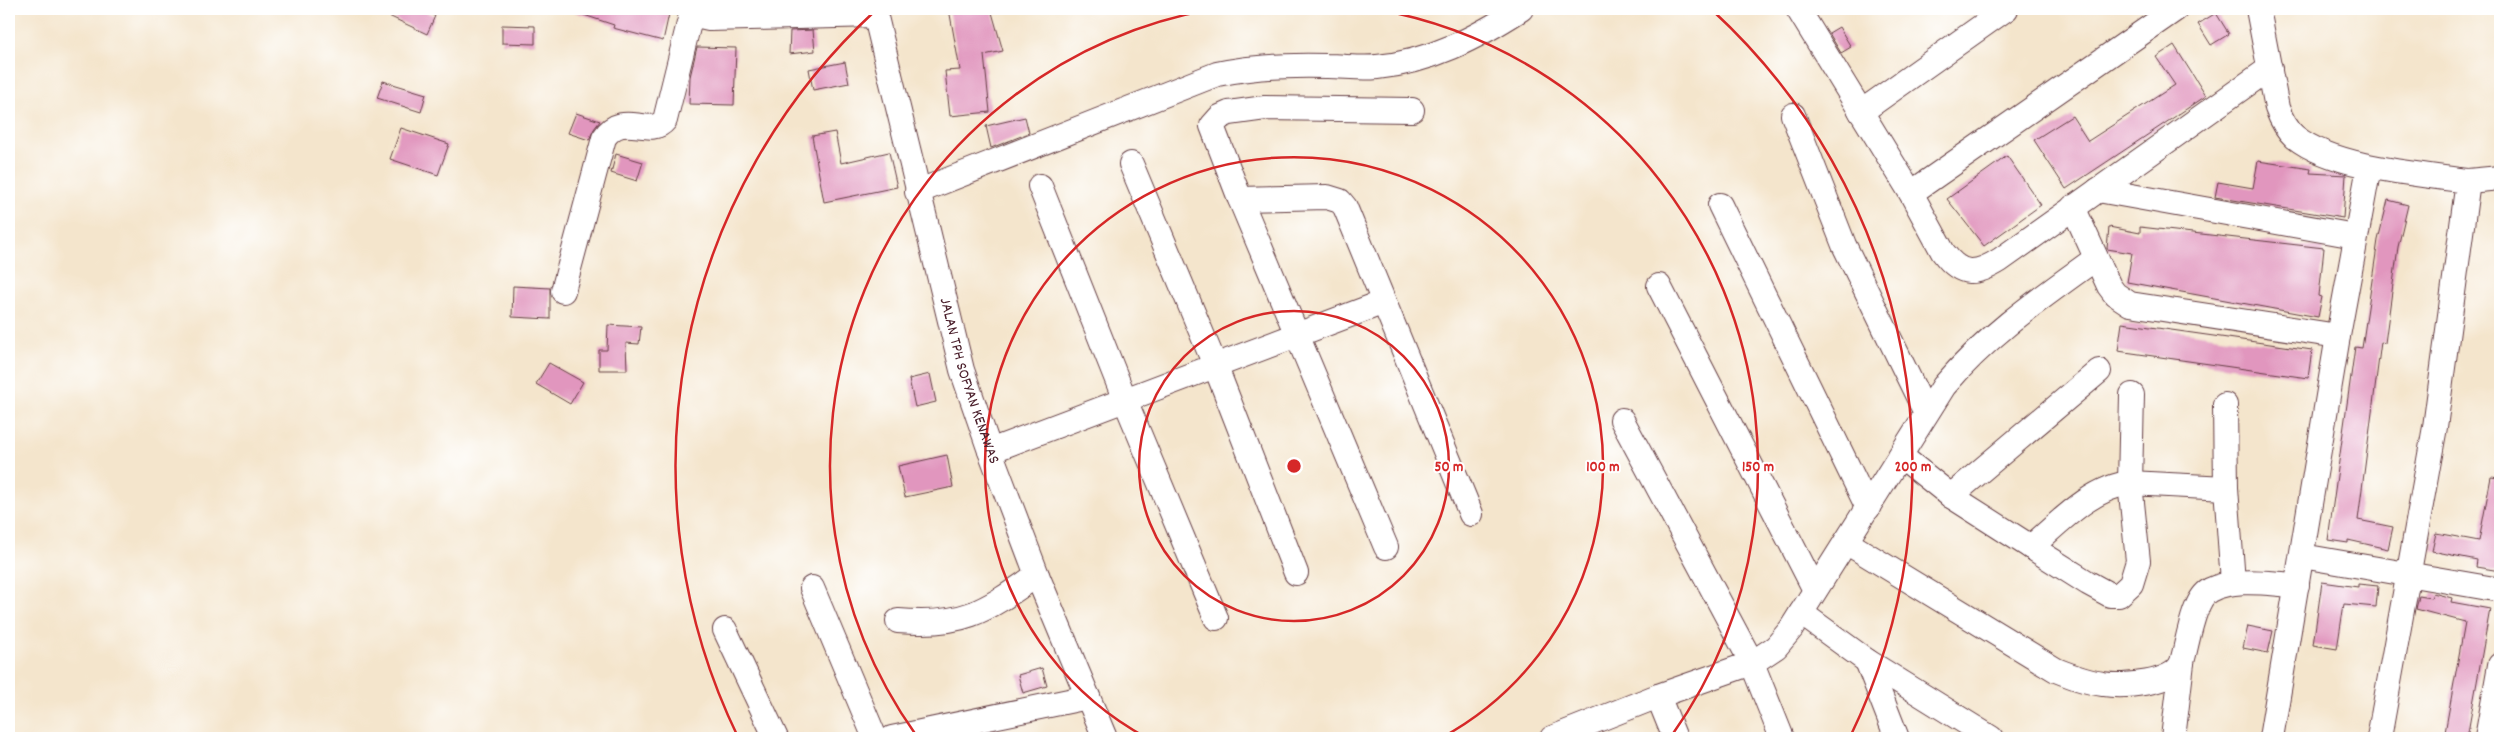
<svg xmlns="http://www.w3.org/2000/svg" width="2509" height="747" font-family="Dekko,sans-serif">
<rect width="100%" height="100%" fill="#fff"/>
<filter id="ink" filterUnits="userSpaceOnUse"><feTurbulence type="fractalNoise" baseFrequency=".02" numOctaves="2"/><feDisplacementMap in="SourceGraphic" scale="10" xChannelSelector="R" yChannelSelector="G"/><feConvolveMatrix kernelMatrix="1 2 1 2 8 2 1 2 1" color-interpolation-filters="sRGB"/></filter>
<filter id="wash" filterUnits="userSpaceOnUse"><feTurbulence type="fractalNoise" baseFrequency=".0096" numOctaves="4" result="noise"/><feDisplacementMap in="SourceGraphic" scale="20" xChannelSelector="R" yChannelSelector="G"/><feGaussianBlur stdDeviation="1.12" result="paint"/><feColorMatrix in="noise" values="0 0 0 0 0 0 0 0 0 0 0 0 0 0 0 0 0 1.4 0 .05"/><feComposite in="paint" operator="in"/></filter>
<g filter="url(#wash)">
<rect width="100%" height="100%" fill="#f4e5cc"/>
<g id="blocks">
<path fill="#e196be" d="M374,9h46l15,7 -8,18z
M576,9h72l21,5 -6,27 -50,-13 1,-3 -39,-13z
M949,9h42l12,42 -19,4 6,57 -40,4 -5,-45 15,-1z
M2216,13l13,21 -18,11 -13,-21z
M502,25l33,1v18l-33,-1z
M1839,27l12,20 -10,6 -12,-20z
M813,30l2,21 -26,3 1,-23z
M2174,45l32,51 -140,93 -32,-49 38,-24 16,25 87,-56 -19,-28z
M697,47l39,1 -2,57 -45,-1 1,-27z
M845,62l4,21 -36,7 -4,-21z
M383,81l43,13 -5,18 -44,-14z
M576,113l24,8 -6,8 -5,11 -21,-7z
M1025,117l4,16 -38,15 -5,-22z
M401,128l48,16 -11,31 -48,-16z
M835,132l6,31 48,-11 8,35 -73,15 -12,-66z
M616,154l27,8 -6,19 -26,-8z
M2007,156l34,49 -57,41 -37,-47z
M2258,161l53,8 -1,4 36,2 -3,43 -128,-21 3,-15 35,6z
M2388,200l20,5 -10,42 -13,96 -4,-1 -23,178 35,7 -5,22 -40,-9v3l-20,-3 27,-193 7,1 16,-108z
M2109,227l31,6v-6l184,21 -5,48 3,1 -4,20 -191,-35 5,-29 -25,-4z
M513,286l37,2v31l-38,-2z
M2122,323l190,27 -4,28 -190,-27z
M608,325l33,2 -2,17 -13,-1 1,27h-28v-20h8z
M549,363l34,19 -13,22 -34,-20z
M930,374l6,28 -21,5 -6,-28z
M947,455l6,32 -48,10 -7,-31z
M2491,477l9,1v93l-24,-4 1,-7 -45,-9 4,-18 43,8z
M2322,582l36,5v-3l20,2 -2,21 -32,-3 -7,45 -24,-4z
M2433,593l19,5 -1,4 39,7 -23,129h-23l21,-116 -49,-13 3,-13 12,2z
M2248,626l25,5 -5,22 -25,-5z
M1042,668l5,18 -24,7 -5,-18z"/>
</g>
</g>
<g filter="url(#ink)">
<use href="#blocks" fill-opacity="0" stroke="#643d43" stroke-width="1"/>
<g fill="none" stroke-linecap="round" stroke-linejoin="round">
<defs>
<g id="minor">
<path id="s1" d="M874,9l88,361 28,81 47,124 68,163"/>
<path d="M1798,9l113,184 32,59c18,25 33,23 57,8l270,-192"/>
<path d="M2258,9l19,99c4,11 9,21 18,29 39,31 124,37 173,44l-33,246 -56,311"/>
<path d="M1861,112l145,-103"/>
<path d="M1793,115l51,130 82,168"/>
<path d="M1131,164l84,201 81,208"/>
<path d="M2468,181l32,-3"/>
<path d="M1040,186l85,214 91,218"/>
<path d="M2098,190l257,46"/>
<path d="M917,192l300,-118c36,-8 73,-9 110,-8 17,0 34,3 50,1 53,-5 99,-29 144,-58"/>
<path d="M1911,193l265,-184"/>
<path d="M1240,199l87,-2 13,4 5,6 126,307"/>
<path d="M1720,205l148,303"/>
<path d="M2073,207l36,79 6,8 15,10 208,32"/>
<path d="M1659,286l156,304"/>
<path d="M563,291l41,-153c19,-29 46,1 61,-18l26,-105 18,4 167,-4"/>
<path d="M2225,405l1,83 7,94"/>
<path d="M1622,420l130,243 30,75"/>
<path d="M990,451l394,-149"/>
<path d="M1901,456l50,40 80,51 57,36 22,12h9l12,-11 7,-23 -8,-78 2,-88"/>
<path d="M1951,496l148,-125"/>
<path d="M1846,542l210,128c15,6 30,12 47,14 19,3 72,0 79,-22 6,-20 11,-63 28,-72 26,-13 59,-6 87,-5"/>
<path d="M1386,547l-146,-348 -28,-73 8,-9 9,-4 36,-5 147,2"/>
<path d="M2031,547c28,-24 61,-60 99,-64l96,5"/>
<path d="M2302,556l198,34"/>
<path d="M812,588l63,150"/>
<path d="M1801,613l66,48 124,77"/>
<path d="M898,621c66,6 87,-10 139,-46"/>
<path d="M725,630l51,108"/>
<path d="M1867,661l30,77"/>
<path d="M1658,696l17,42"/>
<path d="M892,738l196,-41"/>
<path d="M1552,738l106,-42 94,-33 24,-16 15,-18 153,-243c43,-51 97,-88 151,-127"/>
<path d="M2173,738l9,-75"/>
<path d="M2271,738l67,-402 31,-169"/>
<path d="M2487,738l13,-73"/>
</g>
</defs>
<use href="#minor" stroke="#643d43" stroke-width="26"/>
<use href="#minor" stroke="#fff" stroke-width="24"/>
</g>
</g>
<g fill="none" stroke="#d62828" stroke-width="2.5">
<circle cx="1294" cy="466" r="155"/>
<path d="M1147 738A309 309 0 1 1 1441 738"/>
<path d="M916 735A464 464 0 0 1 1213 9M1375 9A464 464 0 0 1 1672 735"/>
<path d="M738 737A619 619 0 0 1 876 10M1712 10A619 619 0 0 1 1850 737"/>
</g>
<g text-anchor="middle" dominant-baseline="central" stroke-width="4" stroke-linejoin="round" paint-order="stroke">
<g font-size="16" fill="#4a1f2b" stroke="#fff">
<text stroke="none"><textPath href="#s1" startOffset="384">JALAN TPH SOFYAN KENAWAS</textPath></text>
</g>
</g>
<circle cx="1294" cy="466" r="8" fill="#d62828" stroke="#fff" stroke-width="2.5"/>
<g font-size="15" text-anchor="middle" font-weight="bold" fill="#d62828" stroke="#fff" stroke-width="4" stroke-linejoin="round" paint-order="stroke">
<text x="1449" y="471">50 m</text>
<text x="1603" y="471">100 m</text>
<text x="1758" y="471">150 m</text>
<text x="1913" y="471">200 m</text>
</g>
<rect width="2509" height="747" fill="none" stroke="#fff" stroke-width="30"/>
</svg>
